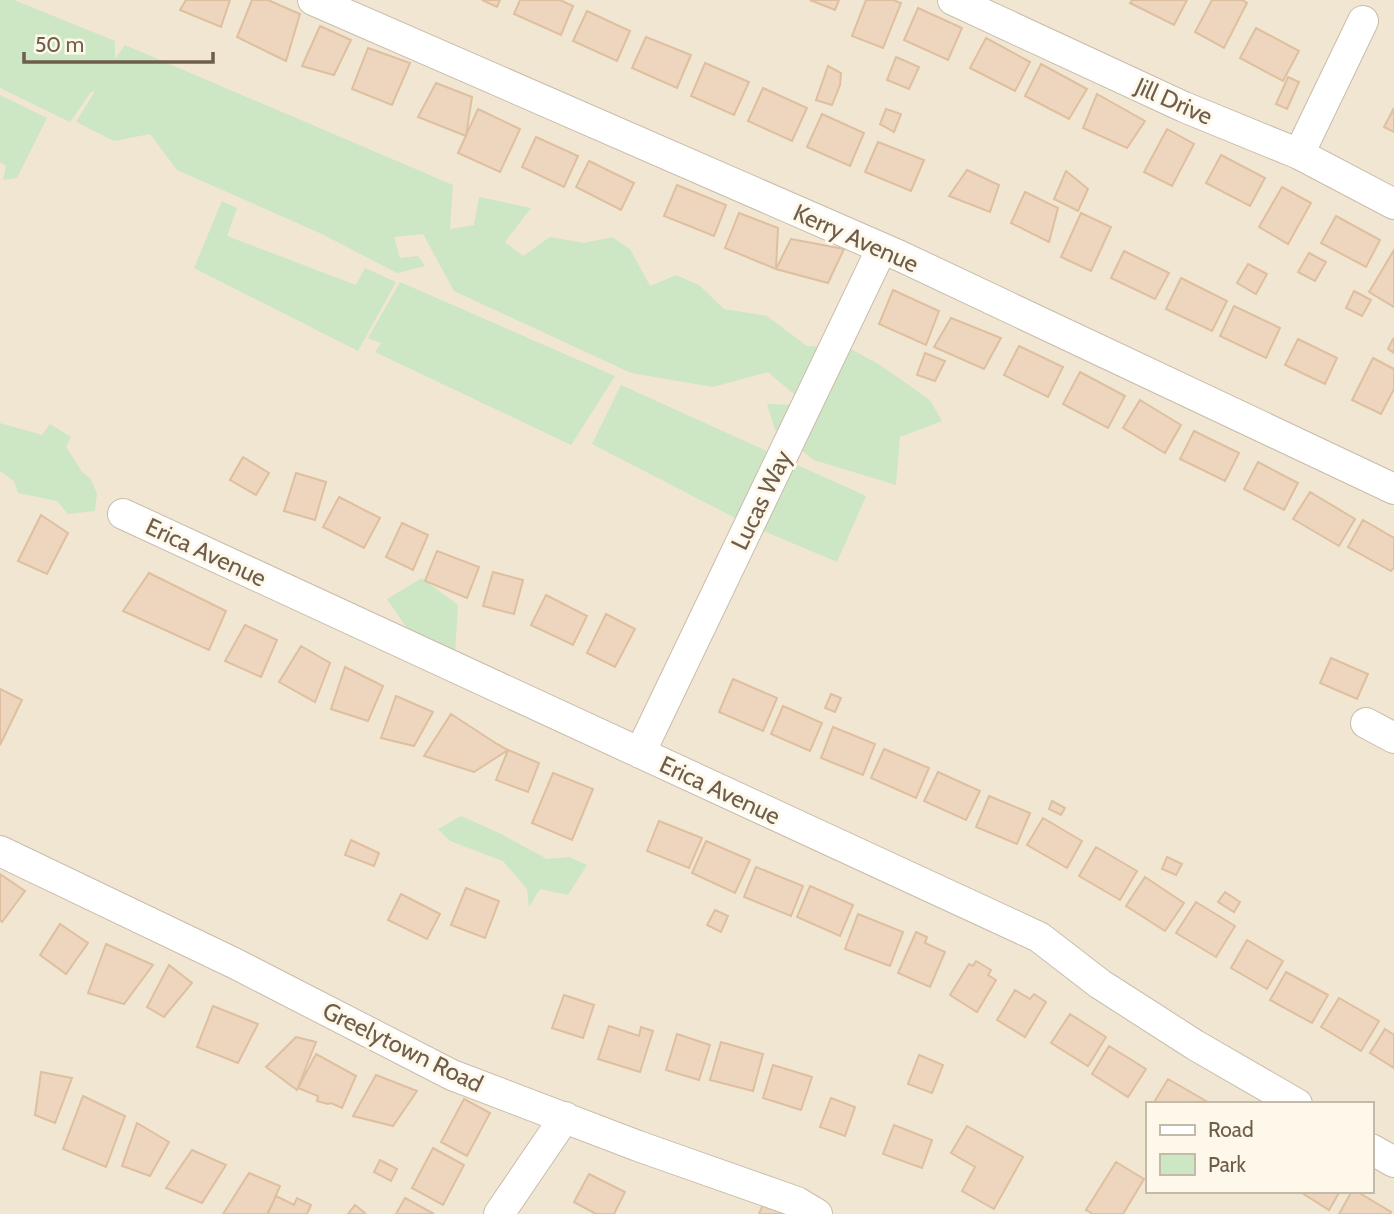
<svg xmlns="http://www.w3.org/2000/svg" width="1394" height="1214" font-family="Cabin,sans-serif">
<rect width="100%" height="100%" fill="#faf4e3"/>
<path fill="#f1e6d2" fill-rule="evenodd" d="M0,0h1394v1214h-1394zM1147,1104h224v87h-224z"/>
<path fill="#cde6c3" d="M0,0h14l101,41v18l10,-14 328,140 -3,44 24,-4 5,-28 52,11 -26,34 18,14 27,-19 34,6 28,-6 18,12 20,37 26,-11 23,10 25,24 43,7 40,30 42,2 31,17 50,35 12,21 -42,16 -4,48 -82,-25 -39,-30 -8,-26 26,1 2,-10 -27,-23 -55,15 -82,-14 -177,-82 -31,-57 -29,3 6,21 18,-2 7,10 -28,7 -75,-39 -145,-64 -27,-36 -36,7 -38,-19 19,-31 -4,1 -21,30 -70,-34z
M0,95l47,23 -30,60 -14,2 3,-14 -6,-4z
M222,201l15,7 -10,28 129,49 9,-17 31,14 -38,69 -164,-83z
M400,282l215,94 -44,69 -196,-93 6,-9 -13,-5z
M621,385l245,111 -29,66 -92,-39 -153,-79z
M0,423l42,12 8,-11 21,13 -5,10 16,25 8,6 7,15 -2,18 -27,3 -11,-13 -39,-8 -4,-12 -14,-10z
M422,578l36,27 -3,48 -44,-19 -24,-35z
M461,816l36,16 50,27 22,-2 18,8 -19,30 -28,-6 -11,18 -2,-18 -24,-28 -53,-20 -12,-12z"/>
<path fill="#edd6bd" stroke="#debf9f" stroke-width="2" d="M186,0h44l-9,27 -41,-17z
M252,0h16l32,14 -14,47 -49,-24z
M482,0h18l-3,7z
M520,0h40l13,6 -12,29 -47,-21z
M810,0h29l-4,10z
M866,0h27l8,3 -18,45 -31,-12z
M1132,0h55l-13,25 -44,-22z
M1212,0h30l5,3 -23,45 -29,-16z
M918,8l44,20 -14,32 -44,-20z
M587,11l43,20 -13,30 -44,-20z
M320,26l31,14 -17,35 -32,-9z
M1256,28l43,23 -16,30 -43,-23z
M646,37l45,18 -14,33 -45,-20z
M986,38l44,24 -15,29 -45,-23z
M368,48l42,15 -18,42 -40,-16z
M896,57l23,10 -10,22 -22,-9z
M705,63l44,19 -15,33 -43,-19z
M1041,64l46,25 -18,30 -44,-23z
M828,66l13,7 -1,12 -8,20 -16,-5z
M1288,77l11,5 -12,27 -11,-5z
M436,83l36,14 -6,39 -48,-19z
M763,88l44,20 -15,33 -44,-20z
M1097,94l48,27 -18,27 -44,-20z
M1394,108v24l-10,-5z
M478,109l42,20 -20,43 -42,-19z
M886,109l15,5 -7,18 -14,-8z
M822,114l42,19 -14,33 -43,-19z
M1167,129l27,15 -22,42 -28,-14z
M536,137l42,19 -14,31 -42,-20z
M878,142l46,18 -13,31 -46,-19z
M1221,155l44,23 -15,28 -44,-23z
M589,161l45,22 -13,27 -45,-23z
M967,170l32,15 -9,27 -41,-16z
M1066,171l22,18 -10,22 -24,-12z
M677,185l49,20 -12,31 -50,-20z
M1282,187l29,16 -23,41 -29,-17z
M1025,192l33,16 -9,34 -38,-19z
M739,213l39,15 -2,41 -51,-21z
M1081,213l30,14 -20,44 -30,-14z
M1336,216l44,24 -14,27 -45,-24z
M791,239l53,10 -16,34 -52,-14z
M1394,250v57l-25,-15z
M1124,251l45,22 -14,26 -44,-21z
M1309,253l17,9 -11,19 -17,-9z
M1248,264l19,10 -11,20 -19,-11z
M1181,278l46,23 -15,30 -46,-22z
M893,290l46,21 -13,34 -47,-21z
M1354,291l17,9 -9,16 -16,-8z
M1234,306l46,22 -14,30 -46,-22z
M951,318l50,20 -17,31 -50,-22z
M1298,339l39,19 -12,26 -40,-19z
M1393,339l1,1v13l-6,-4z
M1019,346l44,21 -15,30 -44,-22z
M925,353l20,8 -10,20 -18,-6z
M1373,358l21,11v20l-13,25 -29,-14z
M1080,372l45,24 -17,32 -45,-24z
M1140,400l41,25 -16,28 -42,-25z
M1194,431l45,22 -14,28 -45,-22z
M243,457l26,16 -13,22 -26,-15z
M1258,462l40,21 -14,27 -40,-21z
M296,473l30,9 -11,38 -31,-9z
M1310,492l45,27 -16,27 -46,-27z
M339,497l41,21 -16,30 -41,-21z
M41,515l27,18 -21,41 -29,-13z
M1363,520l31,18v29l-3,4 -43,-24z
M402,523l26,12 -15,35 -27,-13z
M437,551l42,16 -12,31 -42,-17z
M493,572l30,8 -9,34 -31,-8z
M149,573l77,38 -17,39 -86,-39z
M546,595l41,21 -14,29 -42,-20z
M606,614l29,15 -20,38 -28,-14z
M245,625l32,15 -16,37 -36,-16z
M301,646l29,17 -15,39 -36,-20z
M1331,658l37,16 -11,25 -37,-16z
M345,667l38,19 -15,35 -37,-12z
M733,679l44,19 -14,33 -44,-19z
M0,689l22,11 -22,45z
M831,694l10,4 -6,14 -10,-4z
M396,696l37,16 -19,34 -33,-8z
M783,706l39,17 -12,28 -39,-17z
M451,714l46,30 11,6 -34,22 -50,-16z
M833,727l42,17 -12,31 -42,-17z
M884,749l45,19 -13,30 -45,-20z
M508,750l31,13 -11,29 -32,-12z
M938,772l42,19 -14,29 -42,-19z
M553,773l40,16 -21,51 -40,-17z
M989,796l41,17 -13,31 -41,-17z
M1052,801l13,7 -4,7 -12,-6z
M1043,818l39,23 -15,27 -40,-23z
M659,821l43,17 -13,30 -42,-17z
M351,840l28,13 -5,13 -29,-11z
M706,841l44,19 -15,33 -43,-20z
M1096,847l41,24 -17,29 -41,-24z
M1167,857l15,7 -6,11 -14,-6z
M756,867l47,19 -12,30 -47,-19z
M0,874l25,17 -23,31 -2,-2z
M1145,877l39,26 -19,28 -39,-25z
M810,886l43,19 -13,31 -43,-19z
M466,888l33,13 -14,37 -34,-13z
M1225,892l15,10 -6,10 -16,-10z
M401,894l39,20 -13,25 -39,-19z
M1196,902l39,24 -19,31 -40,-24z
M715,910l13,6 -7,16 -14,-7z
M858,914l45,18 -13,34 -45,-17z
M60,924l28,19 -22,31 -26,-19z
M916,932l11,5 -2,6 20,9 -15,35 -32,-14z
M1247,940l36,21 -16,28 -36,-21z
M106,944l47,21 -29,39 -36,-11z
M976,961l15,9 -3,5 8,5 -19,32 -27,-17 19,-31 4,2z
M169,965l23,18 -28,34 -17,-10z
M1286,972l42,23 -16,28 -42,-23z
M1015,990l15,9 4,-5 12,8 -21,35 -28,-17z
M564,995l30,10 -11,33 -31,-10z
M1339,998l40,23 -18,30 -40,-24z
M213,1006l45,18 -20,39 -41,-16z
M1070,1014l36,23 -18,29 -37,-23z
M609,1026l30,10 2,-9 12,4 -13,41 -42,-13z
M1385,1029l9,6v33l-24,-15z
M677,1034l33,11 -11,35 -33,-10z
M296,1037l20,5 -19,48 -31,-23z
M721,1042l42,12 -10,37 -43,-11z
M1109,1046l37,23 -18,28 -36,-23z
M316,1054l40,22 -14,32 -11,-5 -3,1 -11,-3 1,-5 -20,-8z
M919,1055l24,10 -11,28 -24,-9z
M773,1065l39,12 -11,33 -38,-12z
M41,1072l31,6 -17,45 -20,-8z
M376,1075l41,16 -24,35 -40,-10z
M1168,1079l38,22 -2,3h-51z
M83,1096l42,20 -19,51 -43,-18z
M831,1098l24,9 -10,29 -25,-9z
M464,1099l26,14 -23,43 -26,-14z
M137,1123l32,19 -19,34 -28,-10z
M894,1125l38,15 -10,28 -39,-14z
M967,1126l56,31 -29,52 -32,-18 13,-24 -24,-14z
M433,1148l31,17 -21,40 -31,-17z
M192,1150l34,15 -24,38 -36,-15z
M380,1160l17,9 -6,12 -17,-9z
M1116,1162l28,17 -21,35h-30l-7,-4z
M249,1173l31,13 -12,28h-45z
M589,1174l36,18 -11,22h-18l-22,-12z
M1299,1191h41l-11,19z
M1352,1191h4l35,21 -1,2h-51z
M276,1196l18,9 3,-7 14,7 -4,9h-40z
M766,1197l24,17h-31z
M405,1198l29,16h-38z
M355,1205l10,8 -1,1h-16z"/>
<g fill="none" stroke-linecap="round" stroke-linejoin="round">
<defs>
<path id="minor" d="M313,0l587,256 494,233
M953,0l231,107 115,47 95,50
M1299,154l64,-133
M123,514l916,423 61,47 95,61 102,59
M1366,723l28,15
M640,753l242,-505
M0,851l236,113 216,111 186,71 159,56 20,12
M1371,1149l23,13
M499,1214l66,-97"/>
</defs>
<use href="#minor" stroke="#c9bcab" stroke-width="32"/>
<use href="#minor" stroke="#fff" stroke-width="30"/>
</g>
<g text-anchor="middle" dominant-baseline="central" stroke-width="6" stroke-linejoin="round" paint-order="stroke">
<g font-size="24" fill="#6f5d4c" stroke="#fdf8e9">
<text transform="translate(1174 101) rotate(24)">Jill Drive</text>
<text transform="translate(856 238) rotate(24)">Kerry Avenue</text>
<text transform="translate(761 500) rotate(-64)">Lucas Way</text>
<text transform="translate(206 552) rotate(25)">Erica Avenue</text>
<text transform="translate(720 790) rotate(25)">Erica Avenue</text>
<text transform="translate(403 1047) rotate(26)">Greelytown Road</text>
</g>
</g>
<rect x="1146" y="1102" width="228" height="91" fill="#fdf8e9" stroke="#c4baaa" stroke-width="2"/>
<rect x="1160" y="1125" width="35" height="10" fill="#ffffff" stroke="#c4baaa" stroke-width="2"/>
<text x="1208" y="1137" font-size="21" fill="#6f5d4c">Road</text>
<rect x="1160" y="1154" width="35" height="21" fill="#cde6c3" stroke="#c4baaa" stroke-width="2"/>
<text x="1208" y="1172" font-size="21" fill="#6f5d4c">Park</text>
<path d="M24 52v10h189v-10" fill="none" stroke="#6f5d4c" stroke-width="3.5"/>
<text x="35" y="52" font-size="21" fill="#6f5d4c" stroke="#fdf8e9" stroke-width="5" paint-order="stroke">50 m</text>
</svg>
